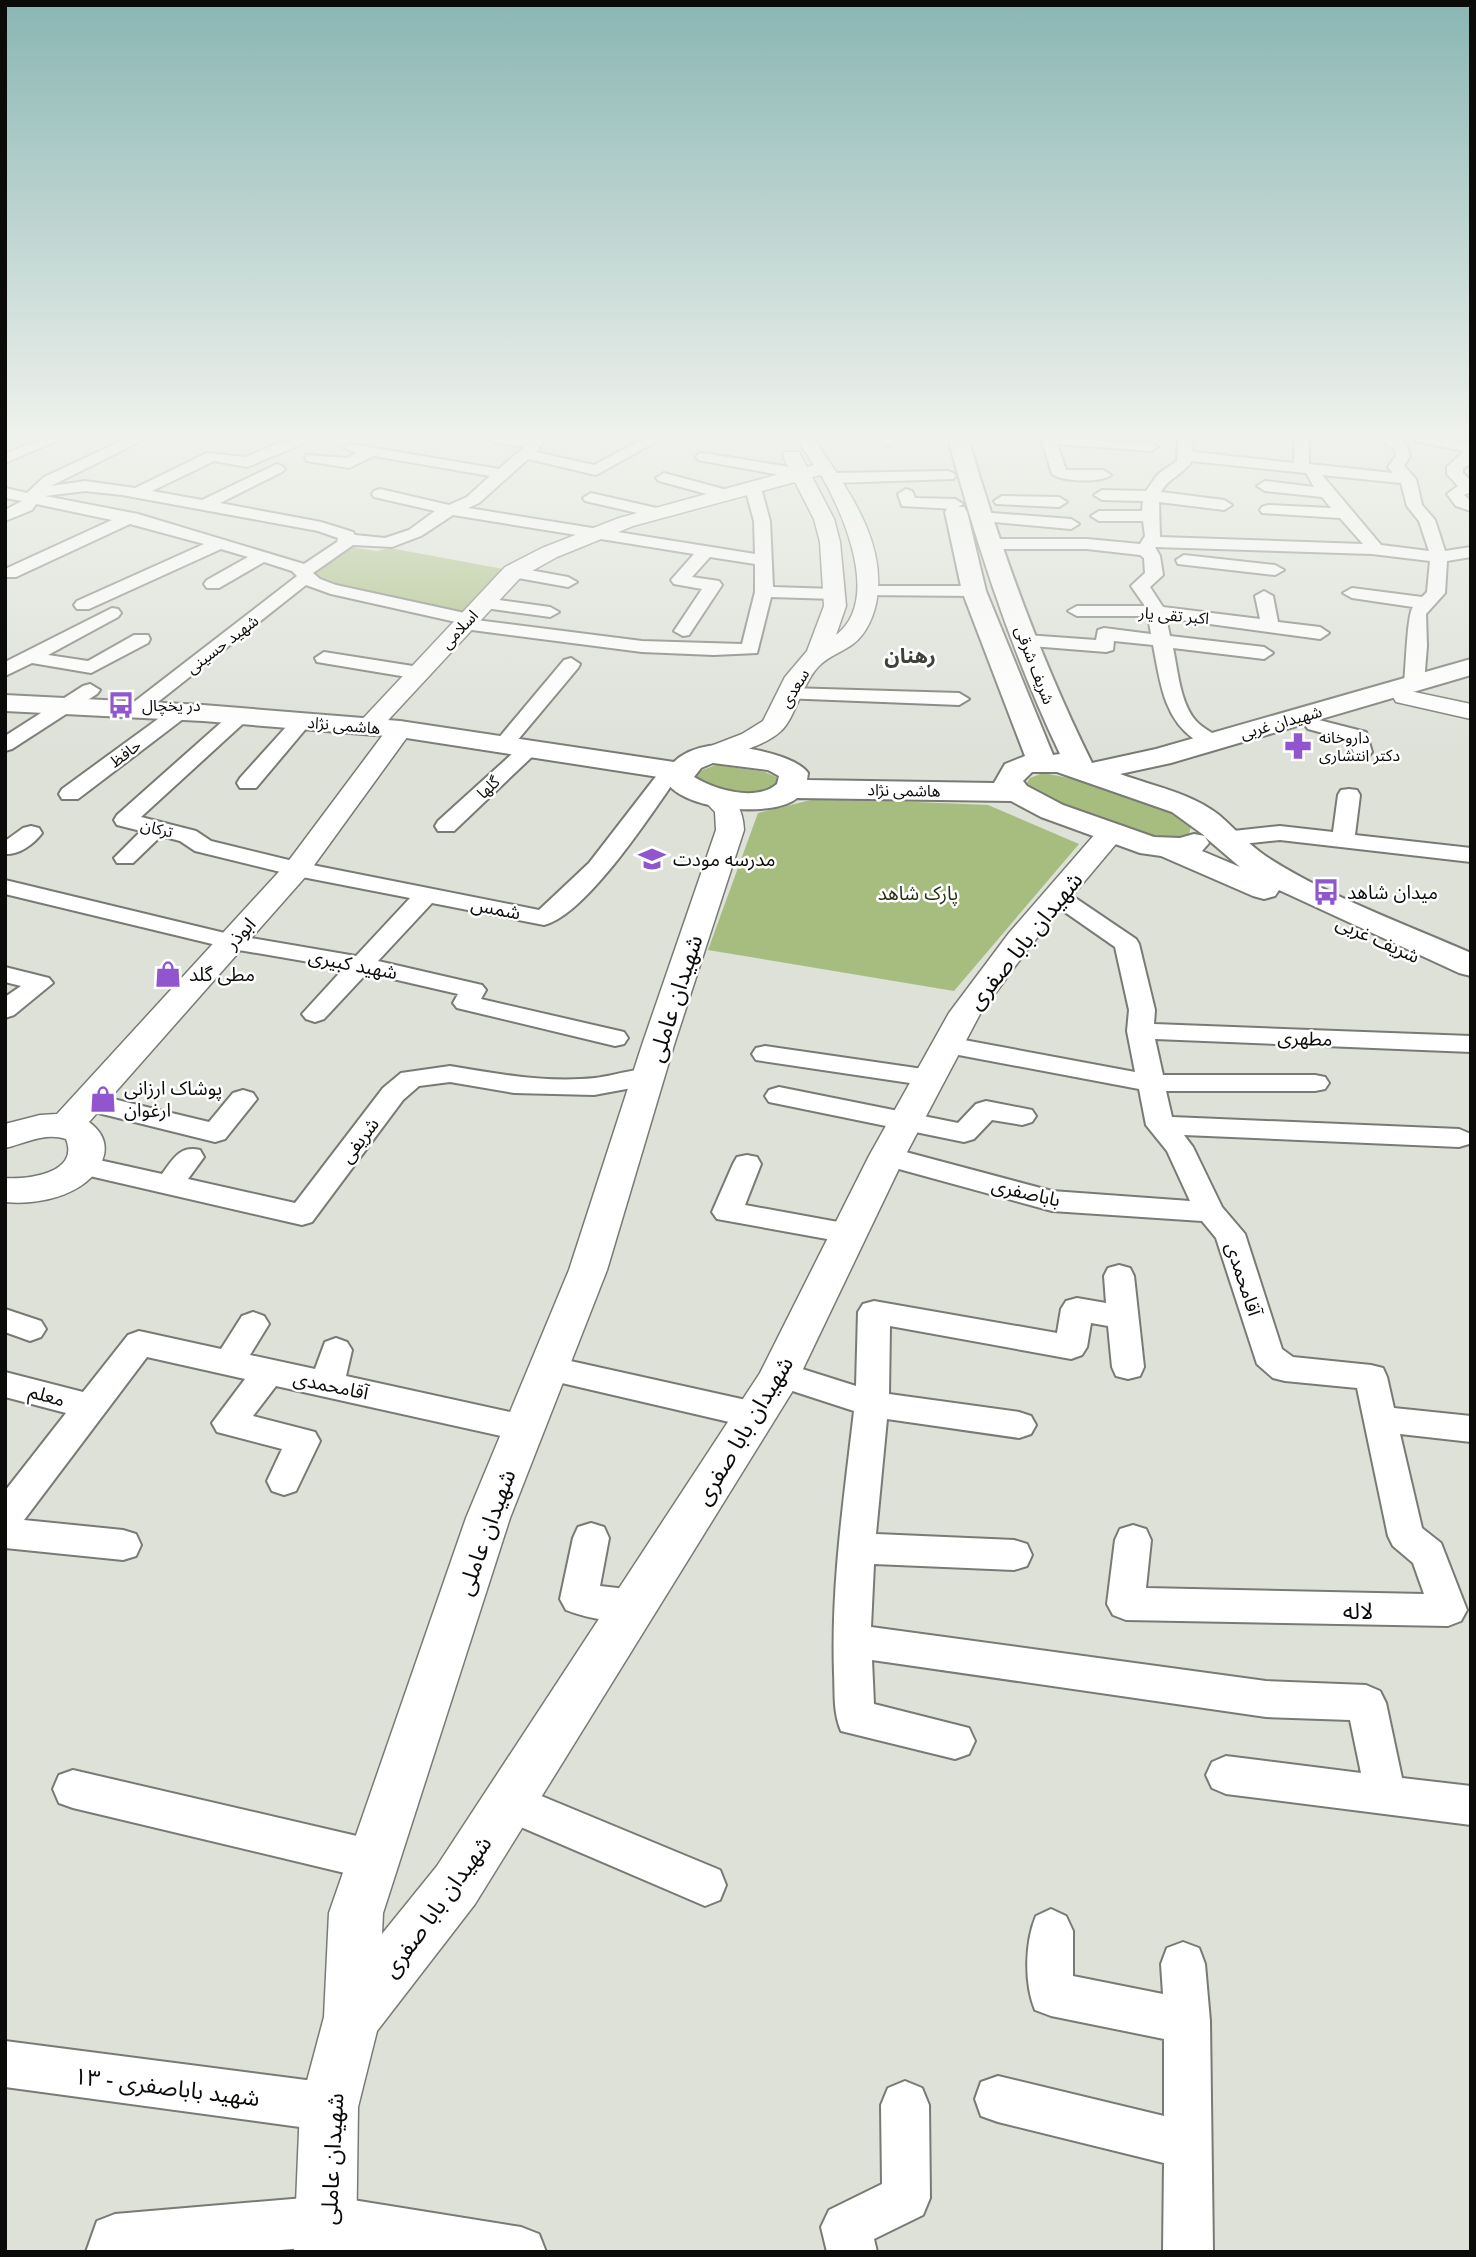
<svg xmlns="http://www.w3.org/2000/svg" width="1476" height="2257" font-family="'Noto Sans','Noto Sans Arabic',sans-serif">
<rect width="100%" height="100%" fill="#dde1d8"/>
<path fill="#a7bc7f" d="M350,547l27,4 13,-3 113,21 -43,45c-28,-6 -132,-23 -147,-41z
M716,765l49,7 11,5 2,6 -3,7c-26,4 -55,4 -78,-11v-7z
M1043,773l42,8 93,35 13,10 -3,12 -30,4 -108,-39 -25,-17 5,-8z
M819,798l169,7 91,39 -125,147 -246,-41 50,-137z"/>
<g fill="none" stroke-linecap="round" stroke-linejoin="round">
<defs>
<path id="minor" d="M44,438h19l-58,25v-9z
M128,438h19l-96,48 34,-5 50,7 72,-35 38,4 47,-19h19l-2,3 -62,26 -33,-6 -62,30 50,9 75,-36 5,2 3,3 -3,3 -62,31 101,19 32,10 2,3 30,3 24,-8 26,-19 -61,-14 -2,-3 2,-3 6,-2 69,16 18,-8 23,-21 -116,-20 -25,12 -42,-7 -2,-3 2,-3 40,3 10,-5 -13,-5 7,-4 148,25 25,-22 -32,-5 -7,-4h61l-10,14 58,13 51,-27h18l-67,37 -68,-16 -49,44 -11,5 287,46 -1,-33 -9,-33 8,-5 8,5 9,33 3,66 61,2 9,5 -9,5 -63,-2 -14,56 -43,2 -72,-3 -178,-23 -6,-1 -2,-6 -125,-28 -25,-9 -162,128h-14l-3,-4 3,-4 167,-129 -5,-5 -28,-9 -45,26h-12l-3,-4 3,-4 41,-23 -27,-8 -132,60h-12l-3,-4 3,-4 127,-57 -74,-20 -114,53h-11v-8l107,-49 -76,-16 -4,6 -27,11v-11l17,-9 -17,-3v-10l22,5 17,-16zM85,491l37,4 196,36 20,7 -1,4 -33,22 -166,-50 -93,-18zM453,515l241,39 -23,26 3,4 28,5 -28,42 9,5 6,-1 33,-50 -3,-4 -27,-4 18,-20 45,7v28l-13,52 -100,-3 -166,-21 -2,-5 -138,-30 -16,-6 -7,-6 40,-28 39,2 29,-11z
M882,438h14l-4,6 -5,1 -7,-4z
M1041,438l110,5 7,4 -7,4 -94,-7 9,26h37l8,5c-10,8 -49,7 -59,-1z
M1178,438h14l1,14 101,11 1,-25h14v26l84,9 -5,-6 8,-11 -1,-6 -16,-12h19l9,8 3,10 -6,10 12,13 6,26 13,15 10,31 26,-4v10l-24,4 -2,32 -19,21 1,32 -3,37 -3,4 -7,2 -10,-6c2,-15 3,-69 9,-76l-61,-9 -9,-5 9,-5 70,9 5,-5 3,-31 -58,-7 -217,-7 5,9 3,19 -13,12 13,20 97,12 -5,-23 9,-5 9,5 5,26 42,5 9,6 -9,6 -154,-21 4,18 94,11 9,6 -9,6 -91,-11c5,23 7,55 23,73 8,9 20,12 26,21l-3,4c-11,3 -16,-1 -25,-7 -31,-22 -34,-59 -41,-94l-39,-4 -1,9 -7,2 -87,-7 -2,-4 2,-4 7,-2 70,5 2,-10 6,-2 47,6 -3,-18h-71l-9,-5 9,-5h68l-14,-20 14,-13 -1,-15 -4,-3 -53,-6h-98l-8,-5 8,-5h98l53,5 5,-8 -2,-15h-44l-8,-5 8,-5h43l1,-10 -41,-1 -8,-5 8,-5 44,1 12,-17 19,-13zM1192,461l114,12 8,14 -49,-6 -8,5 8,5 57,6 9,11 -63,-3 -6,2 -2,3 2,3 78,5 23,26 -203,-7 -1,-35 65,8 8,-5 -8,-5 -63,-8c7,-14 23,-18 31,-31zM1322,475l79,8 6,23 12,15 10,30 -48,-6z
M1413,438h29l29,6v19l-8,6v4l8,8v11l-7,3 7,6v10l-15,-5 -9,-12 11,-8 -11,-12v-7l17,-16 -49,-10z
M703,453l99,16 8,5 -8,5 -104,-19 -2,-3 2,-3z
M948,471l5,2 3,3 -3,3 -120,4 -8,-5 8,-5z
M664,473l67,18 2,3 -8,5 -66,-18 -3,-3z
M906,489l6,2 3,7 40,1 8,5 -8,5 -53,-3 -4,-12z
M591,493l70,16 2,3 -8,5 -70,-16 -2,-3z
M1002,496l57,1 8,5 -8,5 -63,-3 -2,-3z
M979,512l92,7 8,5 -8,5 -98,-9 -2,-3 2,-3z
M1184,555l91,10 9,5 -9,5 -97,-11 -2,-4z
M513,567l55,10 9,5 -9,5 -61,-11 -3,-4z
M867,586h107l9,5 -9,5 -113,-1 -3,-4z
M484,598l66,9 9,5 -9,5 -72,-10 -3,-4z
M112,608l6,1 3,4 -3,4 -70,38 40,6 46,-26h14l2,4 -2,4 -57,30 -59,-10 -27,13v-14z
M324,652l95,15 10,6 -10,6 -102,-17 -2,-4z
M571,658l9,6 -2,4 -67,80h-14l-3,-4 3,-4 67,-80z
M90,684l10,6 -3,4 -85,55 -7,2v-15l78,-50z
M789,688l170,5 10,6 -10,6 -177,-7 -3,-4 3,-4z
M180,706l7,2 3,4 -3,4 -109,83h-16l-3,-5 3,-5 111,-81z
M240,710l7,2 3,4 -3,4 -106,97 55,14 15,10 86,21 242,48 50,-47 75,-97h14l4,4c-26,37 -95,145 -138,155l-112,-22 -54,58 104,24 4,5 -5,9 143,33 4,6 -4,6 -9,2 -158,-38 -4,-5 5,-9 -91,-21 -43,46 -9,3 -9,-3 -4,-5 42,-46 -111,-19 -228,-55v-14l228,55 123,21 54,-58 -113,-22 -102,-25 -15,-10 -19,-5 -28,27h-16l-3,-5 27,-27 -24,-6 -3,-5 3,-5 116,-103z
M302,715l7,2 3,4 -3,4 -53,63h-16l-3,-5 3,-5 55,-61z
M1315,719l51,13 6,20 -3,4h-14l-6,-16 -41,-11 -3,-4 3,-4z
M530,742l7,2 3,4 -3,4 -83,79h-16l-3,-5 3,-5 85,-77z
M1349,789l8,1 3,5 -5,40 116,13v14l-191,-22 -56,6 -8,-2 -3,-5 3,-5 8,-2 56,-6 53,6 5,-37 3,-5z
M31,826l8,2 3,5c-8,11 -23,22 -37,21v-13l18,-13z
M1057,889l8,2 71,48 3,5 16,66 -1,14 317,12v16l-316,-13 8,36h152l10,2 4,6 -4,6 -10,2h-149l6,26 287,12 12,5 -2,10 -10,3 -275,-12 9,12 29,60 23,27 37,115 11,8 78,8 12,3 4,9 7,31 77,8v26l-71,-8 22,94 19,15 26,67 -6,11 -13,5 -322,-6 -13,-5 -6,-11 8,-64 5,-11 13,-4 13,4 5,11 -5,48 278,6 -11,-31 -20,-17 -5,-10 -31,-148 -72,-7 -12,-3 -16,-14 -41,-126 -14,-17 -150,-10 -175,-48 -4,-7 4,-7 10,-2 165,44 138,10 -23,-50 -21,-26 -7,-36 -191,-36 -9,-2 -4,-6 4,-6 9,-2 187,35 -8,-41 2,-21 -14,-63 -66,-46 -4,-5 4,-5z
M5,967l44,11 4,5 -39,32 -9,3v-21l16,-11 -16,-4z
M765,1046l165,24 10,2 4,6 -4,6 -10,2 -174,-26 -4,-6 4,-6z
M450,1066c47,8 97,17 145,12 21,-2 43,-12 64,-7l3,6 -3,6 -65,12 -80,-2 -64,-11 -31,4 -16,14 -91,122 -10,3 -221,-51 -10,-2 -4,-7 4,-7 10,-2 81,18c11,-15 18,-29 38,-24l4,7 -16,22 107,24 88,-115 18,-15z
M779,1087l179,36 18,-19 10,-3 46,9 4,6 -4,6 -10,3 -30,-5 -18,19 -10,3 -195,-40 -4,-6 4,-6z
M243,1090l10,3 4,6 -32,40 -10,3 -137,-34 -4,-6 4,-6 10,-3 121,29 24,-29z
M747,1155l10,2 4,7 -16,41 115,21 4,7 -4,7 -11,3 -132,-24 -5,-7 21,-48 4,-7z
M1119,1265l11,3 4,8 10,91 -4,9 -12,3 -12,-3 -4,-9 -4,-41 -17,-3 -4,24 -5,8 -11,4 -181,-33 -1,68 130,18 12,4 5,9 -5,9 -12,4 -132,-19 -11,115 138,6 13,4 5,11 -5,11 -13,4 -140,-6 -3,63 395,54 100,4 14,6 6,12 16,75 69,8v39l-245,-31 -14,-6 -6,-13 6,-13 14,-6 135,17 -11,-53 -84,-3 -394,-57 2,44 95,24 6,13 -6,13 -14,5 -114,-28c-8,-19 -6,-38 -7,-58 -3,-88 10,-175 20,-262l-86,-28 -4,-9 4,-9 12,-3 76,24 2,-74 5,-8 11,-3 183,32 4,-24 5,-8 11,-3 29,5 -2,-27 4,-8z
M5,1309l36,12 5,8 -5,8 -11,4 -25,-9z
M253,1312l11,4 5,8 -19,31 65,14 10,-27 11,-4 11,4 5,8 -6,26 178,39 12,4 5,9 -5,9 -12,4 -248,-55 -23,30 62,16 5,9 -24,50 -12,4 -12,-4 -5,-10 15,-32 -65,-17 -5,-9 33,-44 -98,-22 -123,163 99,10 13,4 5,11 -5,11 -13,4 -118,-12v-57l61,-78 -61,-16v-25l78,20 45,-57 11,-4 82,18 21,-33z
M548,1356l207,46 12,4 5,9 -5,9 -12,4 -219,-51 -4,-9 4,-9z
M591,1523l13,4 5,11 -9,48 35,4 13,5 6,11 -6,11c-24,9 -59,2 -82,-7l-6,-11 13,-61 5,-11z
M73,1770l301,70 15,6 6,14 -6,14 -15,6 -301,-72 -14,-5 -6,-14 6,-14z
M510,1783l210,87 6,15 -6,15 -15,6 -210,-90 -6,-14 6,-14z
M1051,1909l15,7 7,15v45l90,18 -2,-30 6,-16 16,-6 16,6 6,16 5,57 3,231h-50l1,-89 -166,-41 -17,-6 -6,-17 6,-17 17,-6 166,40v-77l-113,-23 -16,-6c-11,-27 -10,-68 1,-94z
M5,2041l324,42 17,7 7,17 -7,17 -17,7 -324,-44z
M905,2081l17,7 7,17 1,93 -7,17 -49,24 3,13h-50l-6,-25 8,-17 53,-26 -1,-79 7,-17z
M328,2196l193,31 18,7 7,18h-180l-38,-6 -72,6h-170l11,-31 18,-7z"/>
<path id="tertiary" d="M796,438h18c30,48 72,99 63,160 -2,15 -10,36 -24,46 -12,9 -25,12 -35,23 -16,17 -23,51 -37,64 -12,11 -28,16 -43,22 -12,5 -22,10 -35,6l-4,-5 4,-5 39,-15 21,-13 22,-44 22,-26 17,-45 -4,-64 -6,-23 -19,-37 -162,44 -76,31 -36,20 -143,154 -9,3 -9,-3 -4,-5 149,-159 37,-19 77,-30 171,-47 -7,-15 2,-4h14l8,15 7,-2zM821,475c22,38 61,125 15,160l10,-29 -6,-64 -6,-23 -22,-42z
M1405,690l66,14v15l-75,-17 -3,-5 3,-5z
M400,721l9,3 4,5 -106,146 -218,247c11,8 18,19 15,33 -10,39 -65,51 -99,47v-24c23,2 75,-5 61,-39 -21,-7 -40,4 -61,9v-24l35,-9 17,-1 230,-251 104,-139z
M712,787c23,6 31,22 32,43l-70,215 -67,225 -97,248 -127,395 -1,21 55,-68 323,-493 109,-217 80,-143 60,-80 93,-107 10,-2 10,2 4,6 -95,113 -51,69 -75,142 -113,236 -317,512 -98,127 -19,76 -2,145h-62l6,-145 24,-90 5,-104 137,-395 103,-248 73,-225 74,-215 -1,-18 -16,-17 3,-6z"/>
<path id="secondary" d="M948,438h20c33,112 72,220 124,325l64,-14 315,-90v16l-300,88 -51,11c33,12 71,19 99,41 16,14 30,30 48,42 60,39 138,67 204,96v23l-12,-3 -180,-83 -4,6 -11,3 -11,-3 -92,-40 -21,-3 -99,-36 -30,-16 -214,-3c-24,21 -122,12 -132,-20l-265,-41 -197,-16 -198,-10v-16l198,10 197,16 274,41c9,-9 22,-14 35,-16 22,-3 86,8 99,27l-1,7 187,3 11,-19 20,-8 -63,-165 -17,-79 3,-5h16l3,5 19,79 67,164 7,-1c-48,-101 -83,-207 -112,-316zM713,763l55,7 11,6 -2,8c-20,18 -62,6 -83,-7l7,-9zM1032,772h25l115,40 33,24 -11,-2 -14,4 -26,-1 -91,-32 -36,-19 -4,-5zM1205,837l35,30 -38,-16 7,-8z"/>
</defs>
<use href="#minor" stroke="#787b74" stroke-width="4"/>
<use href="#tertiary" stroke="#787b74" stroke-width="3"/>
<use href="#secondary" stroke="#787b74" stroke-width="4"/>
<use href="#minor" fill="#fff" fill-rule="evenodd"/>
<use href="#tertiary" fill="#fff" fill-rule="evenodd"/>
<use href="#secondary" fill="#fff" fill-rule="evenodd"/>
</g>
<linearGradient id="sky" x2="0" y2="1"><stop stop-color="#89b6b3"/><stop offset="0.58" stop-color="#f0f2ed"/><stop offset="1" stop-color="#f0f2ed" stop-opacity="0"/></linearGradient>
<rect width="1476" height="754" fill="url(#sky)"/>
<defs>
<symbol id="bus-bare" viewBox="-9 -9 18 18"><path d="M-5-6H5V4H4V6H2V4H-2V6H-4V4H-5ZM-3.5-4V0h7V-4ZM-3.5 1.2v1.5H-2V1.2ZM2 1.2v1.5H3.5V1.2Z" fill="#9156cd" stroke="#fff" stroke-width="2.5" paint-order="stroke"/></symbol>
<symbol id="pharmacy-bare" viewBox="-9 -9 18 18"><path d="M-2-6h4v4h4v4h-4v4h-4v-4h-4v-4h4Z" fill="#9156cd" stroke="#fff" stroke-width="2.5" paint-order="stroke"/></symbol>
<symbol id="school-bare" viewBox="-9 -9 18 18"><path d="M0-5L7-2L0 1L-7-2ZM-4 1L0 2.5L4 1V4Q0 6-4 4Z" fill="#9156cd" stroke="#fff" stroke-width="2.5" paint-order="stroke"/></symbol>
<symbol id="shop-bare" viewBox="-9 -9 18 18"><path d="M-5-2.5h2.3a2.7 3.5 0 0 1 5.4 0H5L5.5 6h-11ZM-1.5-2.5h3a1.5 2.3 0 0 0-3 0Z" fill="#9156cd" stroke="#fff" stroke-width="2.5" paint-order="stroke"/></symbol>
</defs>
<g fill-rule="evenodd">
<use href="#bus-bare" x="102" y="686" width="38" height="38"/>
<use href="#pharmacy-bare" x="1279" y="727" width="38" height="38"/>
<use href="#school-bare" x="633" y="840" width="38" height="38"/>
<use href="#bus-bare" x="1307" y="873" width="38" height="38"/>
<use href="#shop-bare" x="149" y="955" width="38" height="38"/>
<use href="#shop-bare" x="84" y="1080" width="38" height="38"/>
</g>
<g text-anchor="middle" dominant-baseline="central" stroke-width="5" stroke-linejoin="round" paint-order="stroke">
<g font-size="16" fill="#0b0c09" stroke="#fff">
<text transform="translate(1174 615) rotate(5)">اکبر تقی یار</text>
<text transform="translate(459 629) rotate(-47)">اسلامی</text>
<text transform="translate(222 644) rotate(-37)">شهید حسینی</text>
<text transform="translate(1035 665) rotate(69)">شریف شرقی</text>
<text transform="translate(794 688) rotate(-59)">سعدی</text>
<text transform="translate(1281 722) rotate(-16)">شهیدان غربی</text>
<text transform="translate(344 725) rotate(5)">هاشمی نژاد</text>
<text transform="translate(125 753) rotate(-37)">حافظ</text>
<text transform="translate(488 787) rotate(-43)">گلها</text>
<text transform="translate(904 790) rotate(1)">هاشمی نژاد</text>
<text transform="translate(157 828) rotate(14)">ترکان</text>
</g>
<g font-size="16" fill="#0b0c09" stroke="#fff" text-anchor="start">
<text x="142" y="705">در یخچال</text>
<text x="1319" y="737">داروخانه<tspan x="1319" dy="18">دکتر انتشاری</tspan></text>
</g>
<g font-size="19" fill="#0b0c09" stroke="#fff" text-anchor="start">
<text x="673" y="859">مدرسه مودت</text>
<text x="1347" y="892">میدان شاهد</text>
<text x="189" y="974">مطی گلد</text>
<text x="124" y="1088">پوشاک ارزانی<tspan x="124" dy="22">ارغوان</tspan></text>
</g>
<g font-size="19" fill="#26300c" stroke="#fff">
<text x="918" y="893">پارک شاهد</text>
</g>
<g font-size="19" fill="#0b0c09" stroke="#fff">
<text transform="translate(496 908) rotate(11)">شمس</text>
<text transform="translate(240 933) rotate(-48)">ابوذر</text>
<text transform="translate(1378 939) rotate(24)">شریف غربی</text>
<text transform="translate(353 964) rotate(11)">شهید کبیری</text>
<text transform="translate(1305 1038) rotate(2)">مطهری</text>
<text transform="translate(359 1140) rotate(-53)">شریفی</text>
<text transform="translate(1026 1192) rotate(13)">باباصفری</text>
<text transform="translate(1244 1279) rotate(72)">آقامحمدی</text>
<text transform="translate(331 1385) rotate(12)">آقامحمدی</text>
<text transform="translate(47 1395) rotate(16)">معلم</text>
</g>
<g font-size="21" font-weight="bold" fill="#3f413b" stroke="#fff">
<text x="910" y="655">رهنان</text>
</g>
<g font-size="23" fill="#0b0c09" stroke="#fff">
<text transform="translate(1024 940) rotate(-51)">شهیدان بابا صفری</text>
<text transform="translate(674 998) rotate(-72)">شهیدان عاملی</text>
<text transform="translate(743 1430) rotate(-59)">شهیدان بابا صفری</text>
<text transform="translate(485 1532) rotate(-70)">شهیدان عاملی</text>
<text x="1358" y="1610">لاله</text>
<text transform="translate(436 1906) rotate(-54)">شهیدان بابا صفری</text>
<text transform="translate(167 2086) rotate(7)">شهید باباصفری - ۱۳</text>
<text transform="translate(331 2159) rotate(-87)">شهیدان عاملی</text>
</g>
</g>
<rect width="1476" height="2257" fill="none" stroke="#0b0c09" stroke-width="14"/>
</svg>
